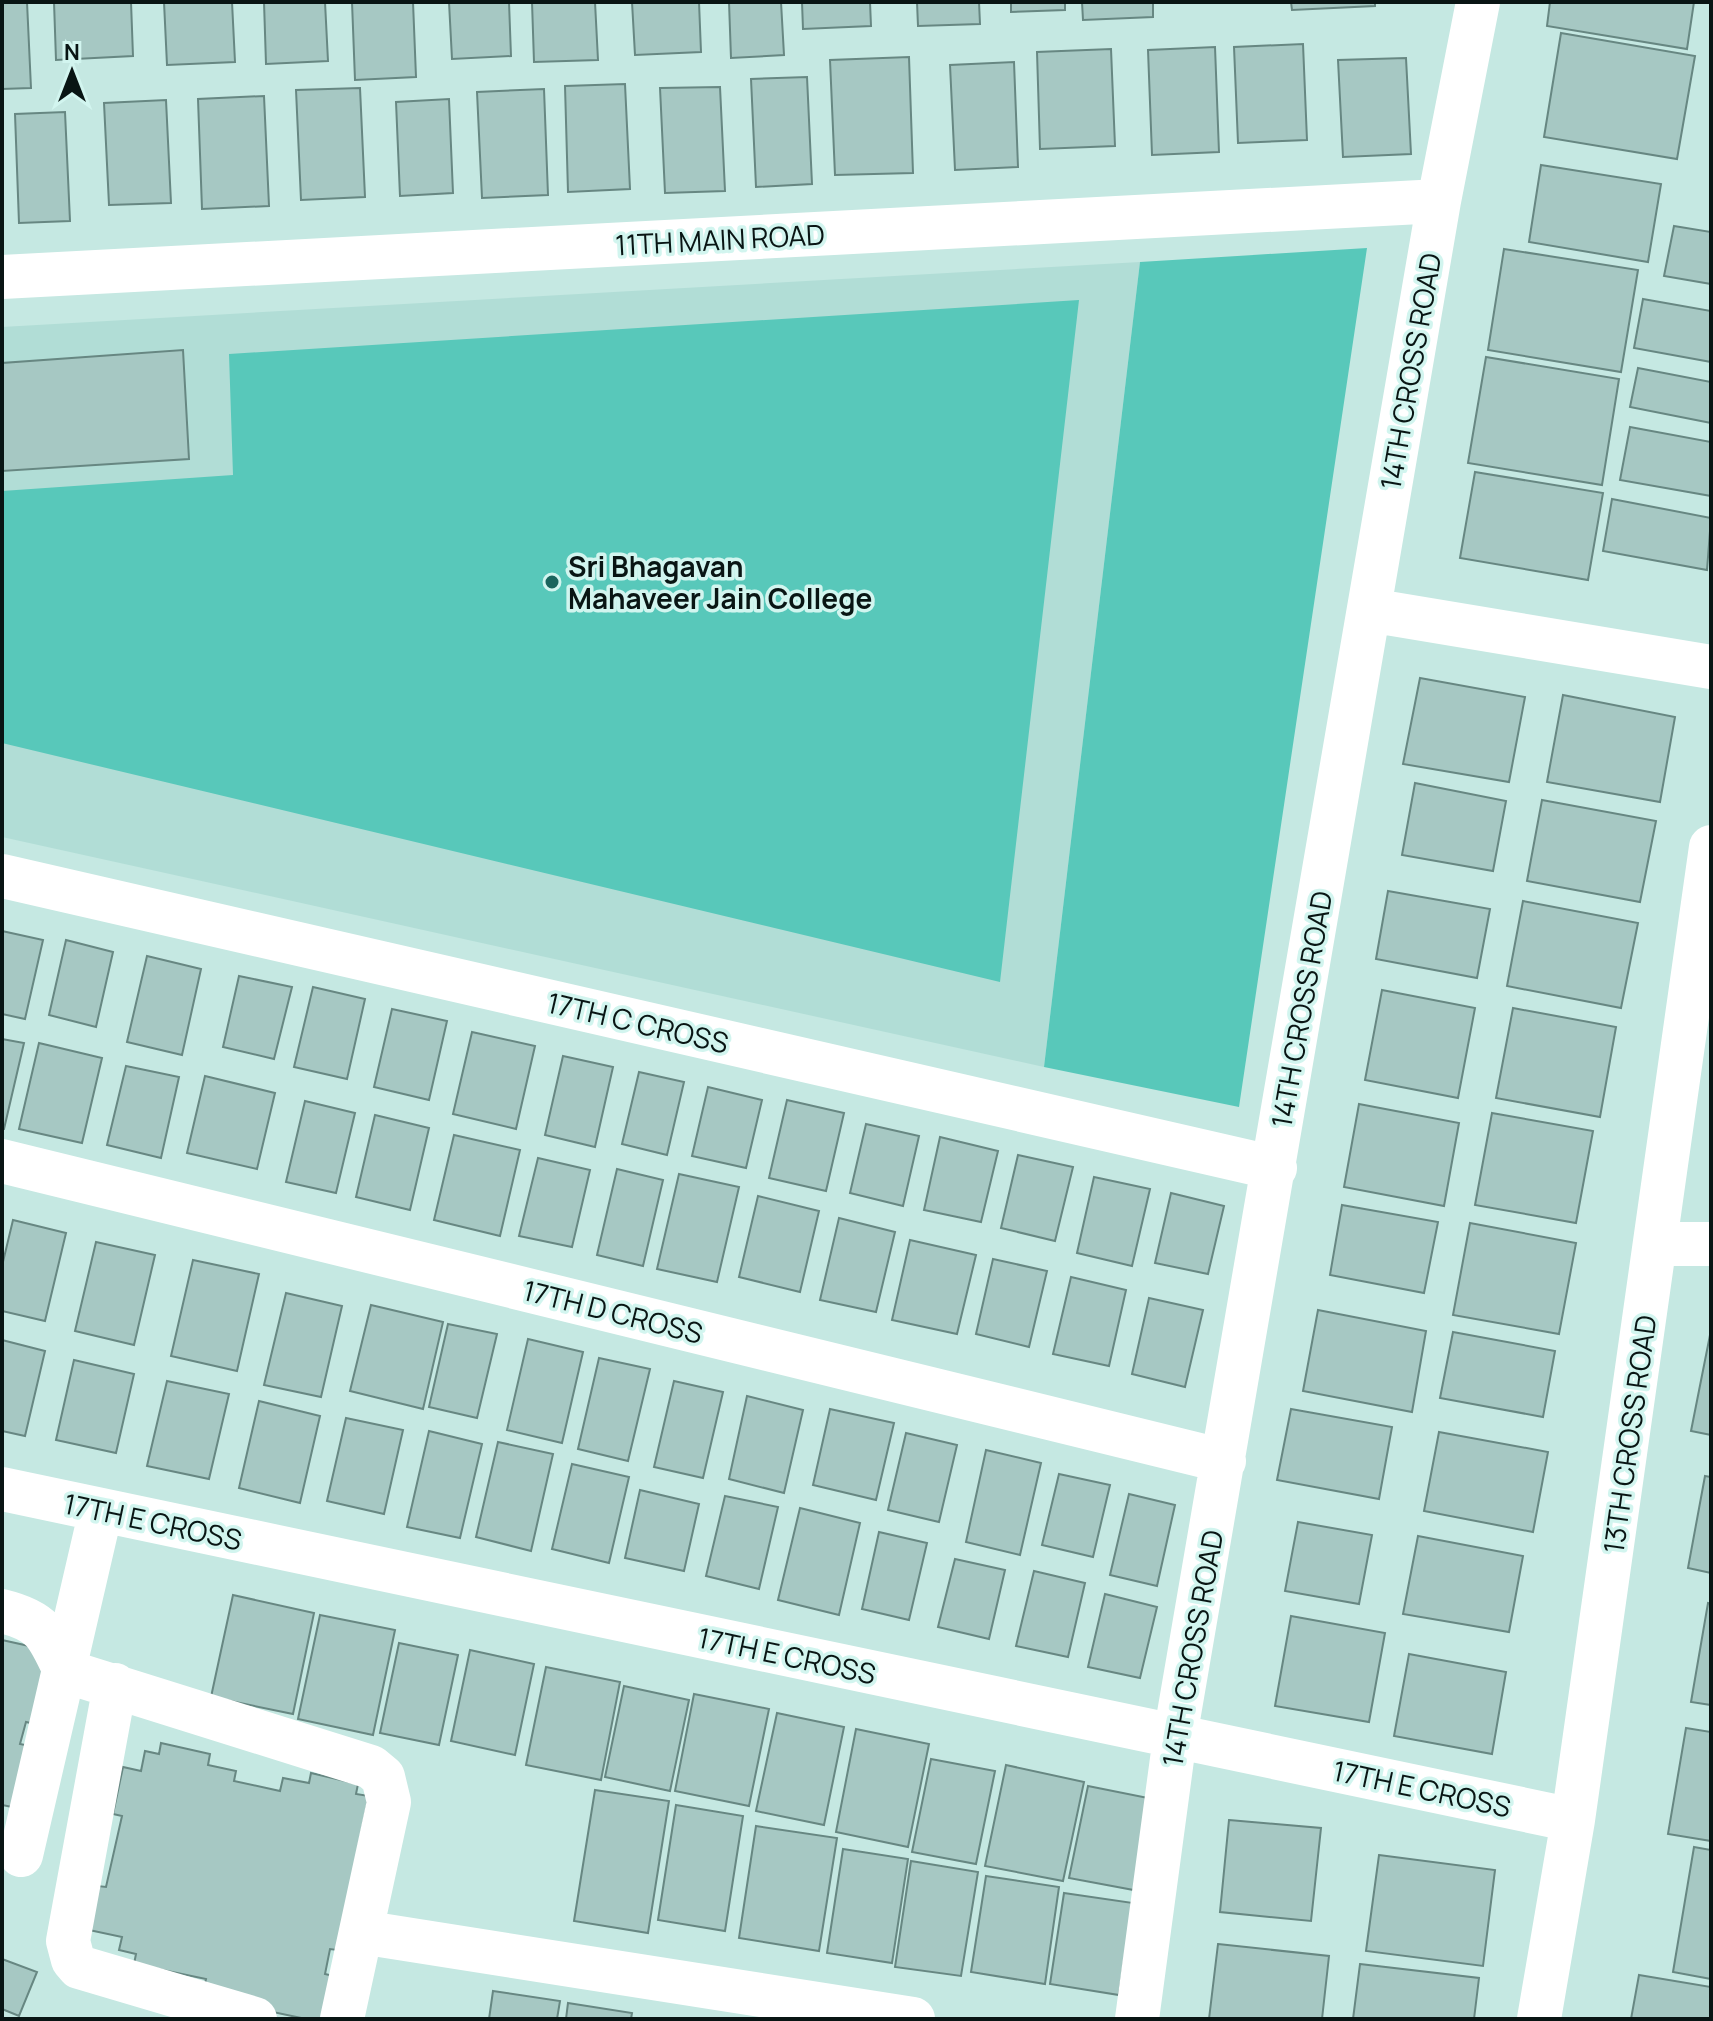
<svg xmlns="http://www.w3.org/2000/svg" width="1713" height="2021" font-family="Manrope,sans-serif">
<rect width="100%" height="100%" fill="#c5e8e2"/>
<path fill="#b1ddd6" d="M1140,262l-96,805 -1042,-230v-510z"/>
<path fill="#58c8ba" d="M1367,248l-128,859 -195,-40 96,-805z
M1079,300l-79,682 -998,-239v-252l231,-16 -4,-121z"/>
<path fill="#a6c8c3" stroke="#678782" stroke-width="2" d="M2,2h25l4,86 -29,1z
M54,2h77l2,54 -77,4z
M164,2h68l3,60 -68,3z
M264,2h61l3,59 -62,3z
M352,2h61l3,75 -61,3z
M449,2h60l2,54 -59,3z
M532,2h63l3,58 -64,2z
M632,2h67l2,50 -66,3z
M729,2h52l3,53 -53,3z
M802,2h68l1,24 -68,3z
M917,2h62l1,22 -62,2z
M1011,2h54v8l-54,2z
M1082,2h71v15l-70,3z
M1291,2h84v4l-83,4z
M1550,2h144l-7,47 -140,-23z
M1561,33l134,23 -18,103 -133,-22z
M1303,44l4,96 -69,3 -4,-96z
M1215,47l4,105 -67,3 -4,-105z
M1111,49l4,97 -75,3 -3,-97z
M909,57l4,116 -78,2 -5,-115z
M1406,58l5,96 -68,3 -5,-97z
M1014,62l4,105 -63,3 -5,-105z
M807,77l5,107 -56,3 -5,-108z
M625,84l5,105 -62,3 -3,-106z
M720,87l5,104 -60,2 -5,-105z
M360,88l5,109 -64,3 -5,-110z
M544,89l4,106 -66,3 -5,-106z
M264,96l5,110 -67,3 -4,-110z
M449,99l4,94 -53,3 -4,-94z
M166,100l5,103 -62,2 -5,-102z
M65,112l5,109 -51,2 -4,-109z
M1541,165l120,19 -13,78 -119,-20z
M1674,226l37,6v52l-47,-8z
M1504,249l134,21 -17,102 -133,-22z
M1643,299l68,12v51l-77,-14z
M183,350l6,109 -187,12v-108z
M1486,357l133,22 -17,106 -134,-22z
M1638,368l73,14v41l-81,-16z
M1630,427l81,15v54l-91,-16z
M1475,472l128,21 -15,87 -128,-22z
M1612,499l99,19 -4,52 -104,-19z
M1420,678l105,19 -16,85 -106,-18z
M1563,695l112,22 -15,85 -113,-20z
M1415,783l91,18 -13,70 -91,-16z
M1542,800l114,21 -16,81 -113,-21z
M1388,891l102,18 -13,69 -101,-19z
M1523,901l115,22 -17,85 -114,-22z
M2,931l41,9 -18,79 -23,-5z
M66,940l47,12 -17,75 -47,-12z
M147,956l54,13 -19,86 -55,-13z
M239,976l53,11 -18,72 -51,-12z
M313,987l52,12 -18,80 -53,-12z
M1382,990l93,18 -17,90 -93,-18z
M1513,1008l103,19 -16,90 -104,-19z
M392,1009l55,12 -18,79 -55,-13z
M472,1032l63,14 -19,83 -63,-15z
M2,1039l22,4 -20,86h-2z
M39,1043l63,15 -20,85 -63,-14z
M563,1056l50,11 -18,80 -50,-12z
M126,1066l53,11 -18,81 -54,-13z
M639,1072l45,10 -17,73 -45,-11z
M205,1076l70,17 -18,76 -70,-16z
M708,1087l54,13 -16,68 -54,-12z
M787,1100l57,13 -18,78 -57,-13z
M305,1101l50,12 -19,80 -50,-11z
M1359,1104l100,19 -15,83 -100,-19z
M1492,1113l101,18 -17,92 -101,-18z
M375,1115l54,13 -19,82 -54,-13z
M866,1124l53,12 -16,70 -53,-13z
M454,1135l66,15 -20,86 -66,-16z
M940,1137l58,14 -17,71 -57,-12z
M1018,1155l55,12 -18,74 -54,-13z
M538,1158l52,12 -18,77 -53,-11z
M617,1169l46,11 -20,86 -46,-11z
M679,1174l60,13 -22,95 -60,-13z
M1094,1177l56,12 -18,77 -55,-13z
M1171,1193l53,13 -16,68 -53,-11z
M758,1196l61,15 -19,81 -61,-15z
M1342,1205l96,17 -14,71 -94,-18z
M839,1218l56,14 -19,80 -56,-12z
M13,1220l53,13 -21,88 -43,-10v-45z
M1470,1223l106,20 -17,91 -106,-19z
M910,1240l66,15 -19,79 -65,-14z
M96,1242l59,13 -21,90 -59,-14z
M993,1259l54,12 -18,76 -53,-13z
M193,1260l66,14 -22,97 -66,-15z
M1071,1277l55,13 -17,76 -56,-12z
M286,1293l56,13 -21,91 -57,-12z
M1149,1298l54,12 -18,77 -53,-13z
M371,1305l72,17 -20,87 -73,-18z
M1318,1310l108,21 -14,81 -109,-21z
M448,1324l49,10 -20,84 -48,-11z
M1711,1330v105l-20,-4z
M1453,1332l102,19 -12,66 -103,-19z
M528,1339l55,13 -21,91 -55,-13z
M2,1340l43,11 -20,85 -23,-5z
M599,1358l51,11 -22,92 -50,-12z
M74,1360l60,14 -18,79 -60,-13z
M167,1381l62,13 -20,85 -62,-13z
M674,1381l49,11 -20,86 -49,-11z
M747,1396l56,14 -19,83 -55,-14z
M259,1401l61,15 -20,87 -61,-15z
M830,1409l64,14 -18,77 -63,-15z
M1291,1409l101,18 -13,72 -102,-19z
M346,1418l57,12 -19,84 -57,-13z
M429,1431l53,13 -22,94 -53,-11z
M1439,1432l109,20 -15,80 -109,-21z
M906,1433l51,12 -18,77 -51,-12z
M498,1442l55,12 -22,97 -55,-14z
M986,1450l55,13 -21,92 -54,-13z
M572,1464l57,13 -20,86 -57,-14z
M1059,1474l51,11 -17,72 -51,-12z
M1705,1476l6,1v96l-23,-5z
M640,1490l59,14 -15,67 -59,-13z
M1129,1494l46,11 -18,81 -47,-11z
M725,1496l53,11 -19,82 -53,-13z
M800,1508l60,15 -21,92 -61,-15z
M1298,1522l74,13 -13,69 -74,-13z
M879,1532l48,11 -18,77 -47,-11z
M1418,1536l105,20 -14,76 -106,-18z
M955,1559l50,11 -16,69 -51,-12z
M1034,1571l51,12 -17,74 -52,-11z
M1105,1594l52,13 -17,71 -52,-11z
M233,1595l81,18 -21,101 -82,-17z
M1708,1603l3,1v101l-20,-3z
M320,1615l75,15 -22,105 -75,-16z
M1291,1616l94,17 -16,89 -94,-16z
M2,1640l36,8 12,11 -15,65 -9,-2 -6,22 10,2 -13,62 -15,-3z
M399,1643l59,12 -19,90 -59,-12z
M470,1650l64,14 -19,91 -64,-14z
M1409,1654l97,18 -14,82 -98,-18z
M546,1667l74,15 -19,98 -75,-15z
M624,1686l65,14 -19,91 -65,-14z
M694,1694l75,15 -20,97 -74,-15z
M777,1713l67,14 -20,98 -68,-14z
M1686,1728l25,4v109l-43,-7z
M856,1729l73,15 -21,103 -72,-15z
M161,1743l49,11 -2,11 28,6 -2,10 46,10 3,-13 26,5 2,-10 47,11 -2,10 13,2 -32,154 -7,-1 -5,25 13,3 -9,42h-23l-104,-22 4,-18 -72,-15 2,-10 -17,-4 3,-13 -33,-7 9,-44 8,1 16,-71 -9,-2 10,-47 18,4 4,-20 14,3z
M931,1759l64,12 -19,93 -64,-12z
M1006,1765l78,17 -21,99 -78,-15z
M1088,1786l70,14 -19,91 -70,-13z
M595,1790l74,11 -21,132 -74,-12z
M676,1805l67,11 -18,115 -67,-11z
M1229,1820l92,8 -10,93 -91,-9z
M756,1826l81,12 -18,113 -80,-13z
M1694,1847l17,3v129l-38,-7z
M843,1849l65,10 -16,104 -65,-10z
M1379,1855l116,15 -12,96 -117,-15z
M911,1861l67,11 -17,104 -66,-9z
M986,1876l73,11 -14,97 -74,-12z
M1064,1893l69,10 -14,92 -69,-11z
M1218,1944l111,12 -7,63h-113z
M2,1959l35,13 -18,44 -17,-7z
M1360,1964l119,14 -5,41h-121z
M1639,1975l72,12v32h-80z
M493,1991l67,10 -3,18h-68z
M568,2003l64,10 -1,6h-65z"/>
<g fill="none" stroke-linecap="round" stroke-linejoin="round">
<path stroke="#fff" stroke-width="44" d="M2,277l1437,-76
M1369,610l342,57
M2,876l1273,292
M2,1161l1222,300
M1657,1244h54
M2,1489l1571,331
M2,1611c41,10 46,23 63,60l306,96 12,10 6,25 -47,217
M115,1685l-47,256 5,19 6,7 176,52
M21,1855l80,-345
M361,1932l552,87
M1137,2019l38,-282 264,-1536 39,-199
M1539,2019l34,-199 138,-973"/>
</g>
<circle fill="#1a655d" stroke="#d2f5ef" stroke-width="3" cx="552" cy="582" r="8"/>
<g text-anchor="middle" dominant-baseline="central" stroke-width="7" stroke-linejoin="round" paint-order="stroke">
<g font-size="28" fill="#091514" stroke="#d2f5ef">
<text transform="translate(720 239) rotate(-3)">11TH MAIN ROAD</text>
<text transform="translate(1410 371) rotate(-80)">14TH CROSS ROAD</text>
<text transform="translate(1301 1009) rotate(-80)">14TH CROSS ROAD</text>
<text transform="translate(638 1022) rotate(13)">17TH C CROSS</text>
<text transform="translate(613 1311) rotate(14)">17TH D CROSS</text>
<text transform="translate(1629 1434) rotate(-82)">13TH CROSS ROAD</text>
<text transform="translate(153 1521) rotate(12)">17TH E CROSS</text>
<text transform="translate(1192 1648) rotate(-80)">14TH CROSS ROAD</text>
<text transform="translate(787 1655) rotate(12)">17TH E CROSS</text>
<text transform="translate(1422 1788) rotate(12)">17TH E CROSS</text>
</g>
<g font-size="28" font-weight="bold" fill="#091514" stroke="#d2f5ef" text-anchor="start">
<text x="568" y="566">Sri Bhagavan<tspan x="568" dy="32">Mahaveer Jain College</tspan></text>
</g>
</g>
<rect width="1713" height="2021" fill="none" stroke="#091514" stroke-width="8"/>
<g transform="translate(72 72)" stroke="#d2f5ef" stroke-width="6" paint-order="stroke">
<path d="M0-6L14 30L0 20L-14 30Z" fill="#091514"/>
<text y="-12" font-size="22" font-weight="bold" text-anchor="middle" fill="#091514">N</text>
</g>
</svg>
